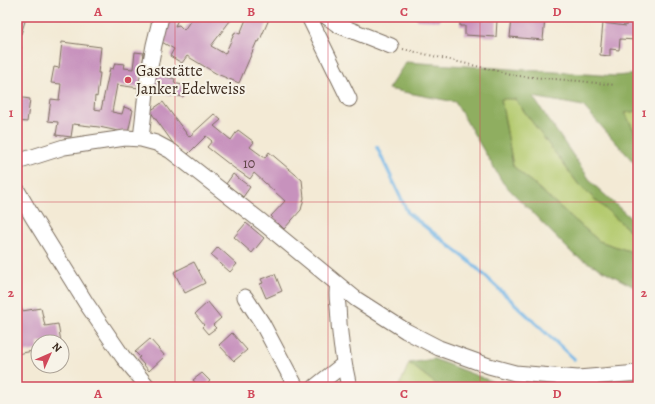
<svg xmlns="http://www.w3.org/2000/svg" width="655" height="404" font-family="Alegreya,serif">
<rect width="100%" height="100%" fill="#f7f3e8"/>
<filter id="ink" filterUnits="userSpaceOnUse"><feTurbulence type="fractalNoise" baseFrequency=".025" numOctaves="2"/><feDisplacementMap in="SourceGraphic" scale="8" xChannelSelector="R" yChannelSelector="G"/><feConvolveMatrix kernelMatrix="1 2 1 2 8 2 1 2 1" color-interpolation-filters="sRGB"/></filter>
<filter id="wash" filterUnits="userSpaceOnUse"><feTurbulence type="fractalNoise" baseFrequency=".012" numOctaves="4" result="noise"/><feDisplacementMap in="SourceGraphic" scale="16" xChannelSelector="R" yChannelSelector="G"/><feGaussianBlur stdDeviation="0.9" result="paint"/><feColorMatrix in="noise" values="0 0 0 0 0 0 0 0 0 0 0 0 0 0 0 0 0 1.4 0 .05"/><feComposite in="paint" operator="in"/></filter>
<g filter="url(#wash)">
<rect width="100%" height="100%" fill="#f3ead5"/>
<path fill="#b4ca6e" stroke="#787a46" d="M501,98l14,1 64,86 59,53v16l-39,-13 -86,-75z
M638,111v27l-13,-25z
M409,363l31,24h-41z"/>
<path fill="#8fae61" stroke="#656c40" d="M406,62l209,14 23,-2v37l-13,2 13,25v29l-55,-61 -50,-9 59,86 46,42v13l-59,-53 -64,-86h-14l12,67 86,75 39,13v35l-64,-34 -71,-72 -48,-81 -67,-13z
M434,359l72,28h-66l-31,-24z"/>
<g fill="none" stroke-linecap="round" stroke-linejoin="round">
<path stroke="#72b6e8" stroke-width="3.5" d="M377,147l31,66 60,47 106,99"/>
</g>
<g id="blocks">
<path fill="#c792bd" d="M17,17l9,1 -5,16 -4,-1z
M167,17h12l-4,9 4,-1 5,5 9,-13h40l-22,29 14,8 10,-22 5,2 7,-17h23l-11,25 -2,-1 -18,42 -22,-9 -30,-18 -5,7 -12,-7 4,-7 -14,-8z
M417,17h23v4l-23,-1z
M460,17h25v3h12l-1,17 -31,-2v-9h-5z
M512,17h21l12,1 -2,22 -33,-3z
M627,17h11v17h-1l-1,6 -16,-1 -1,11 -9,-1v7l-10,-1 3,-32 23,3z
M62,42l39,5 -3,26h2l-3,24 -2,-1 -1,13 7,1 9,-42 3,1 2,-6 10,1 -1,4 9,1 2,-17 9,1 -5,35 -22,-3 -5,27 10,2 2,-7 9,3 -5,23 -29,-6 -26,-3 -2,13 -15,-2 2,-13 -10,-1 3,-22 8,1 2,-16 -10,-1 3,-16 5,1z
M17,49h3l-2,12h-1z
M155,74l20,5 -1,4 12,3 -3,11 -12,-3v1l-20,-5z
M17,97l13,2 -3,23 -10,-1z
M163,102l26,35 25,-23 7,6 -7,6 17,14 7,-10 16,12 -4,5 15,11 4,-6 33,28 2,18 -3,12 -17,19 -13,-13 14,-15 -31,-28 -4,6 -16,-11 -27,-21 5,-6 -6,-5 -19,19 -14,-12 -23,-32z
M233,174l17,13 -7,10 -17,-13z
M246,223l18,15 -12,15 -18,-16z
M218,247l19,17 -7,8 -19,-17z
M194,262l11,21 -20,10 -11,-21z
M275,274l7,17 -16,7 -6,-14 3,-1 -2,-4z
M208,302l13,16 -8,7 3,3 -8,6 -6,-7 2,-2 -9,-11z
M21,306l1,5 19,-3 4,18 13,-2 3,18h-23v8l-21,4v-47z
M232,333l15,17 -13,11 -15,-16z
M150,339l15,17 -16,15 -11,-13 2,-1 -5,-5z
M202,373l8,8 -6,6h-5l-6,-7z"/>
</g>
</g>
<g filter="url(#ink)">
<use href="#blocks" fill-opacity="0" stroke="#7b6d5e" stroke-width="1"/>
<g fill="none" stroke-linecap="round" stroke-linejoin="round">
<defs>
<path id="minor" d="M309,17l40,82
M327,17l11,8 53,21
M141,139l6,-56 7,-38 7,-28
M17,162l47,-15 61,-9 16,1 15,4 15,8 91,71 94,77 50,32 33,17 50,18 26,7 63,5 60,-5
M17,190l15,26 54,87 37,54 25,30
M338,285c-2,7 -1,14 0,21 1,27 5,55 11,81
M245,297l17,26 34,64
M315,387l29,-23"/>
</defs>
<use href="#minor" stroke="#7b6d5e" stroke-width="17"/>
<path stroke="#7b6d5e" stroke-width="2" stroke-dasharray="1 3" stroke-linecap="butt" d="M17,46l7,3
M403,49l116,27 60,5 36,4"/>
<use href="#minor" stroke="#fff" stroke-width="15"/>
</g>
</g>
<path fill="none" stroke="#d1495b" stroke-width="1" stroke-opacity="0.55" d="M175,17v370M328,17v370M480,17v370M17,202h621"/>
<circle fill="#d1495b" stroke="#f7f3e8" stroke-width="1.5" cx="128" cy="80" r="4"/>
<g text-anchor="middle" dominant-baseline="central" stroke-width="4" stroke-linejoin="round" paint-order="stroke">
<g font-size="14" fill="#5e4446">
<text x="249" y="163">10</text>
</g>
<g font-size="16" fill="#3b2a1e" stroke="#f7f3e8" text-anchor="start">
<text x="136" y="71">Gaststätte<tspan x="136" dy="18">Janker Edelweiss</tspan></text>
</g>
</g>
<rect width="655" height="404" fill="none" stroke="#f7f3e8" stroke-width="44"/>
<g transform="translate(50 354) rotate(45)"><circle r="19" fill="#f7f3e8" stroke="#aca397"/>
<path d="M0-3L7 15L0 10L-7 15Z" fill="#d1495b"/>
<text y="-6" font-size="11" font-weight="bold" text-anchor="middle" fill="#3b2a1e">N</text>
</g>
<rect x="22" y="22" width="611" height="360" fill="none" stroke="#d1495b" stroke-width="1.5"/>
<g font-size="13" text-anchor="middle" font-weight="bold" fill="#d1495b">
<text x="98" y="16">A</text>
<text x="251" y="16">B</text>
<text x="404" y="16">C</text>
<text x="557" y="16">D</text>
<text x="11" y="117">1</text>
<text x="644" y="117">1</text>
<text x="11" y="297">2</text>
<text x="644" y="297">2</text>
<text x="98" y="398">A</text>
<text x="251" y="398">B</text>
<text x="404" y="398">C</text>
<text x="557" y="398">D</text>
</g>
</svg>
